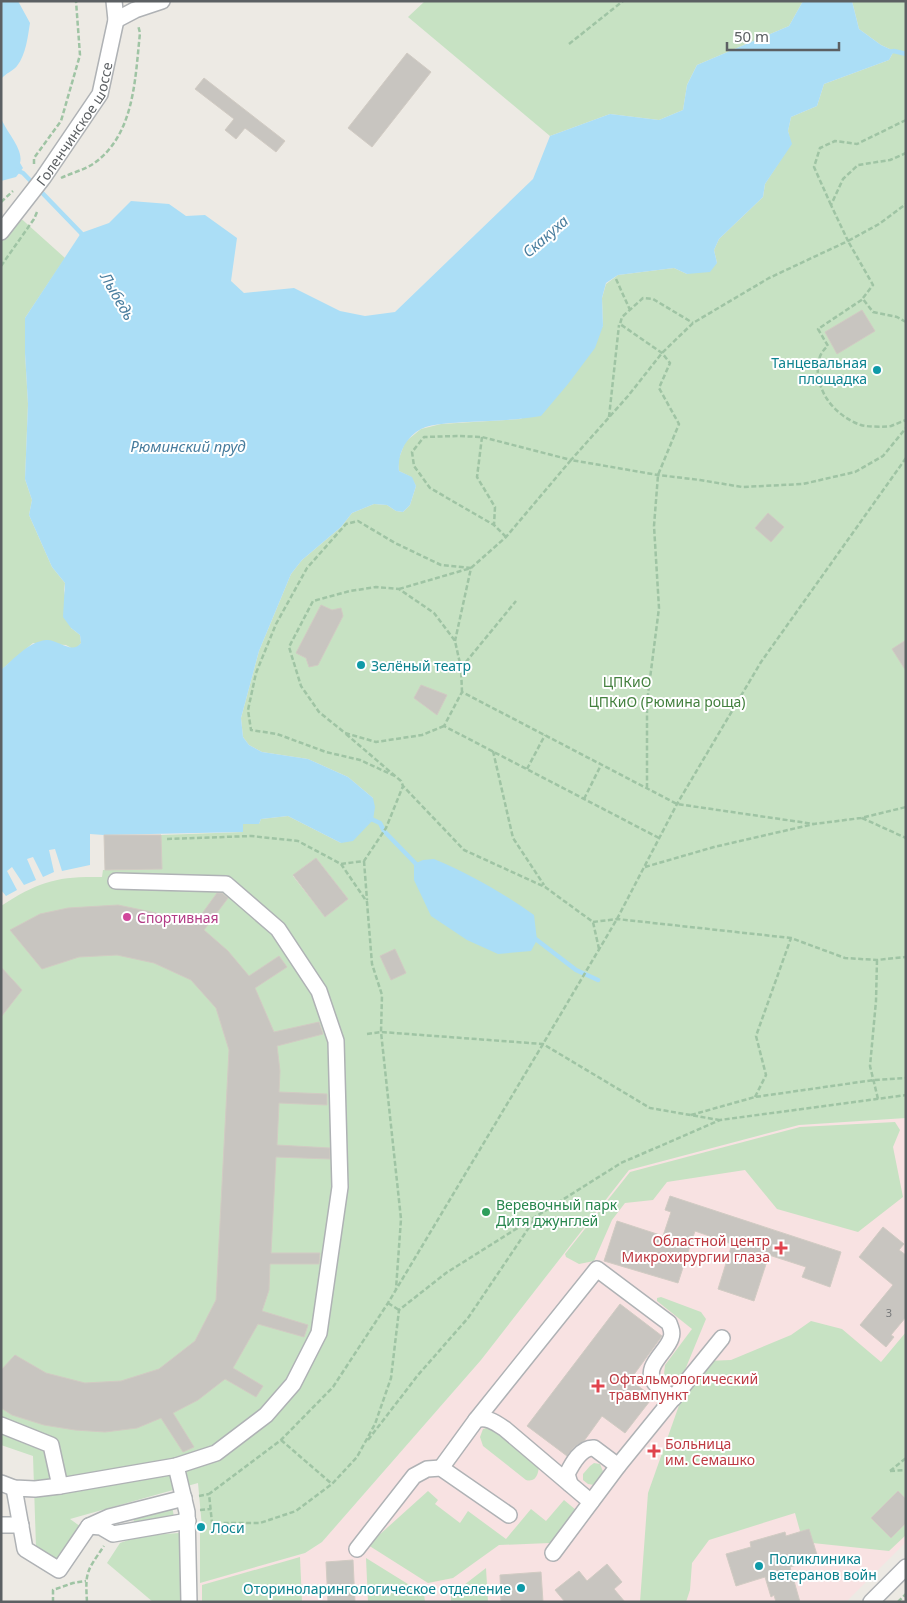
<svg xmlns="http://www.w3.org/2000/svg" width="907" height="1603" font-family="'Noto Sans',sans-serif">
<rect width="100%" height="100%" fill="#edeae4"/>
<path fill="#f8e2e2" d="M906,1118v424l-60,60h-645l-1,-19 105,-30 17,-11 159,-182 148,-190 170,-45z"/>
<path fill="#c7e2c3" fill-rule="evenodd" d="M425,1h378l-14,25 -92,39 -10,20 -4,25 -24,10 -49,-6 -60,22 -142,-119z
M852,1h54v1117l-107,7 -170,45 -148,190 -159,182 -17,11 -105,30v-55l2,-1 -4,-44 -128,36 14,10 -25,33 -23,-15 -3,-91 -32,-11v-539c38,-25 57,-30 101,-29l1,-7 58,-1v-34l82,-3v-8h16l2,-5 27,-3 53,27 32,-45 -25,-21 -40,-18 -46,-7 -13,-7 -6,-8 -2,-19 18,-67 32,-77 11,-14 39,-33 11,-14 22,-9 13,1 9,6 7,1 7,-7 6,-19 -5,-9 -12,-6 -1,-10 7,-19 16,-13 20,-5 80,-5 82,-93 -1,-28 4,-14 12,-9 56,-7 13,6 30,-11 -3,-13 5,-11 44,-42 2,-13 26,-40 -3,-13 3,-14 26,-11 7,-22 65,-24 5,-9 -13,-6 -22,-16zM316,858l32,41 -23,18 -32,-41z
M16,214l49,44 -40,60v35l3,51 -3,75 7,21 -3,15 23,52 13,16 -1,7 7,38 9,7 1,8 -3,4 -5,2 -7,-4 -33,-2 -32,27v-438z
M895,1122l5,8 -7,17 10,50 -45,35 -81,-23 -32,-39 -78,12 -14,18 -28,3 -13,17 -18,41 -15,3 -13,-7 -1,-3 65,-82 170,-45z
M661,1297l40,15 5,7 -21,51 -8,10 -8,-2 -5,-4 1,-9 27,-36 -35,-28v-3z
M811,1321l31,8 39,33 25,-30v203l-17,16 -86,-9 -8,-29 -86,27 -17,23 -2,27 -4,12h-46l8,-109 35,-99 23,-33 25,-1 60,-25z
M492,1426l47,37c0,9 -2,20 -13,17l-43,-34 -3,-9 3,-8z
M594,1463l6,1 4,10 -10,11 -6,-1 -5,-4v-6l7,-8z
M428,1491l10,9 -3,4 25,19 8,-12 38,28 25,-30 15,12 18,-21 12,10 -26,33 -51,2 -46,33 -25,5 -60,-38z
M172,1506l2,11 -39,9 -3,-12z
M179,1533l3,69h-29l-46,-39 13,-20 19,-7z
M300,1557l2,45h-100v-17z
M366,1558l58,36 1,8h-57z
M486,1568l2,34h-37v-7z"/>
<path fill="#abdef6" d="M1,1h17l12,22c-2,12 -4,32 -13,43 -4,5 -11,7 -16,13z
M803,1h49l7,28 22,16 13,6 -5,9 -65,24 -7,22 -26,11 -3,14 4,13 -27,40 -2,13 -44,42 -5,11 3,13 -7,9 -23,2 -13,-6 -56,7 -12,8 -4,15 1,28 -8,22 -27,36 -27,32c-24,4 -49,5 -74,6 -13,1 -34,1 -46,7 -15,8 -24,25 -22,42l13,6 4,9 -6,19 -7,7 -7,-1 -9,-6 -13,-1 -22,9 -11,14 -39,33 -11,14 -32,77 -18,67 2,19 6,8 13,7 46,7 40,18 25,21 2,9 -2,13 -20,21 -12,2 -53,-27 -27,3 -2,5h-16v8l-139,3 -14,-1v31l-28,6 -7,-22 -6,1 5,22 -11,5 -10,-20 -6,2 9,21 -12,5 -12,-18 -5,4 10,19 -11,6 -5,-6v-220c13,-11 27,-28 45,-30 12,-1 26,15 35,3l-1,-8 -9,-7 -8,-11 2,-34 -13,-16 -23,-52 3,-15 -7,-21 3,-75 -3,-51v-35l56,-85 28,-10 22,-22 38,3 17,12 19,-1 32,23 -6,43 13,12 50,-5 46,23 25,5 30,-4 138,-133 17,-43 60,-22 49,6 24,-10 4,-25 10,-20 92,-39z
M1,118c5,14 23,31 19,45l3,5 -7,9 -15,4z
M434,859c36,15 69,34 100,56l3,25 -6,11 -33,3 -31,-14 -36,-24 -17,-36v-16l9,-4z"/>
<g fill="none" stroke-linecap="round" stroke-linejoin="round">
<path stroke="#abdef6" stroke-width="4.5" d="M888,52l6,-1 12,3
M16,170l7,3 58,60 3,5
M369,818l11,5 4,8 34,35
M533,937l43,33 22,10"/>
</g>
<path fill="#c8c5c0" stroke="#d1cbc3" d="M407,53l24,19 -59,75 -24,-19z
M204,78l81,63 -9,11 -31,-24 -9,11 -11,-9 9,-11 -39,-30z
M862,310l13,21 -38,23 -12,-22z
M768,513l16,14 -13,15 -16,-14z
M321,605l11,5 9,-2 2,8 -25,49 -9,2 -3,-9 -10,-5z
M906,640v31l-14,-22z
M421,685l26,10 -10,20 -23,-17z
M104,835h57l1,34 -57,1z
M316,858l32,41 -23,18 -32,-42z
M217,893h5l6,5 -24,32 24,21 21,25 30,-20 8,11 -32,21 19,44 45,-10 4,12 -46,12 3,25 -1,21 48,2v11l-48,-2 -2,42 53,3v11l-54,-2 -5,96h49l-1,11h-49l-1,26 -7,21 46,14 -4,12 -46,-13 -25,44 30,18 -7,11 -31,-18 -27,21 -25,13 21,34 -11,5 -22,-34 -24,10 -32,4 -30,-2 -31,-5 -32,-10 -11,-7v-38l14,-15 31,18 39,10 36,-2 38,-12 36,-28 21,-41 13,-250 -13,-42 -25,-28 -37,-17 -37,-8 -38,2 -37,12 -32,-39 30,-16 28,-6 50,-3 43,9 32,12z
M395,949l11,24 -15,7 -11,-24z
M1,967l21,23 -21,27z
M670,1196l171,56 -11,35 -28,-10 4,-10 -37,-12 -15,46 -36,-12 14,-45 -37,-13 -17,52 -74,-22 13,-40 46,15 8,-24 -6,-2z
M883,1227l21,17 -5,6 7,5v62l-15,18 3,2 -8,10 -26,-22 33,-40 -34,-28z
M620,1304l42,32 -32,44 23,17 -28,36 -23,-17 -18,25 -10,6 -7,9 -40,-30z
M898,1491l8,8v24l-15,15 -20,-20z
M809,1529l9,29 -28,9 10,35h-24l-2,-7 -3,2 -6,-20 -29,9 -10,-32 25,-7 -1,-5 35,-10 1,4z
M353,1560l2,42h-27l-2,-40z
M607,1564l15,18 -8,7 11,13h-60l-10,-12 24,-19 8,10z
M541,1572l2,30h-42l-1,-27z"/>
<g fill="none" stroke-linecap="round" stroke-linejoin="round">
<defs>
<g id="minor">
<path d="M116,20l19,-10 27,-9"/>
<path id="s1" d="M1,232l42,-54 57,-84 16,-74 -2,-19"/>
<path d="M476,1420l121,-151 72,54c2,5 4,10 2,15 -4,14 -29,29 -16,45 4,6 13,11 19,15"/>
<path d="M1,1425l50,20 9,41"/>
<path d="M176,1466l11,46 2,90"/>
<path d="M441,1468l35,-48c11,-4 20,3 29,9l86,73"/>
<path d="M1,1483l13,5 21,1 25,-3 116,-20 40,-13 50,-38 27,-31 26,-51 21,-146 -4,-146 -17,-50 -41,-62 -52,-45 -110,-3"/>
<path d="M570,1484l-3,-10c5,-10 14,-27 27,-26l24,18"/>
<path d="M14,1488l11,61 34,21 30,-44 20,-9 75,-19"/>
<path d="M1,1525h20"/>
<path d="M89,1526l12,1 12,7 75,-13"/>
<path d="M357,1549l57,-73 13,-7 14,-1 68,47"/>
<path d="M553,1553l65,-87 104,-128"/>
<path d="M871,1602l35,-35"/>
</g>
</defs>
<use href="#minor" stroke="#afb2b5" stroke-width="18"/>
<path stroke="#9fc4a4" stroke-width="2.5" stroke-dasharray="5 2.5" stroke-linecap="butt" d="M569,44l54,-43
M34,164v-6l27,-37 19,-66 -4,-54
M61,178c10,-5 23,-8 32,-14 42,-29 42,-86 47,-131l-2,-8
M1,202l12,-11
M831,205l-17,-38 6,-19 15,-7 22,3 49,-24
M1,266l33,-47 3,-7
M616,279l14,31
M863,298l10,-13 -25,-44 31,-17 27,-20
M906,322l-9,-5 -24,-5 -10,-13 -45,30 10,17c-16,12 -11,38 -1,53 7,11 21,22 34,26 5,2 25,2 30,1 5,-2 10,-4 15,-6
M609,417l10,-92
M482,437l-5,40 18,30 -1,18
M906,458l-145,204 -84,142 -60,115 -74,125 -155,259 -55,84 -52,53 -72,54 3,29h48l36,-12 36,-27 25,-27 18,-33 16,-46 8,-68 47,-37 175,-110 99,-43 186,-25
M506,537l-12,-12 -64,-37 -16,-22 -2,-14 12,-15 33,-1 25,1 89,23 57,-64 34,-43 31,-30 76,-45 79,-37 -17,-36 12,-26 15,-14 32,-5 16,-7
M399,589l72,-21 35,-31 65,-77 87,15 42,5 42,7 61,-3 52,-12 28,-16 23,-28
M461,668l55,-67
M444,726l-22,9 -46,7 -31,-9 -26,-21 -18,-26 -12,-39 24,-46 37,-10 26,-4 23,2 35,24 21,28 6,27 1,24
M346,734l55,47 2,5 61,64 81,37 48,35 6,27
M493,751l20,87 31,47
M527,769l18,-34
M395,776l-35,-16 -34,-8 -49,-18 -26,-4 -3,-20 8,-37 20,-49 31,-56 39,-44 12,-3 37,22 46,22 30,3 -16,73
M647,788v-86l12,-94 -5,-82 4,-51 21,-51 -20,-36 11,-25 -8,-10 -42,-29 2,-7 21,-19 10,1 40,24
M584,799l17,-34
M862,818l44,20
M659,838l-215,-112 18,-34 215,112 137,20
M167,839l84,-3 47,5 43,23 26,38 5,62 10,31 -1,37 20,187 -5,70
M364,861l3,39
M341,864l23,-3 22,-33 17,-42
M645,867l69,-20 100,-23 47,-6 45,-11
M593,922l24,-3 174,19 54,20 32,2 29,-3
M877,960l-1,41 -6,65 8,33
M367,1034l14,-2 162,12 107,64 69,12
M755,1097l11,-22 -10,-39 35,-98
M691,1115l64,-18 119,-17 32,-2
M388,1303l11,7
M281,1440l51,44
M368,1440l50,-65 50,-57 68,-101
M890,1471l16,-13
M890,1471l16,-1
M199,1496l10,-2
M200,1510l11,-1
M53,1602v-12l20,-7 13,-2
M87,1602c-2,-31 0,-31 17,-56
M898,1602l8,-8"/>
<use href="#minor" stroke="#fff" stroke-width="15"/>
</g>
<g fill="#0f9aa8" stroke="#fff" stroke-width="2">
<circle cx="877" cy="370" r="5"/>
<circle cx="361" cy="665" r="5"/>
<circle cx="201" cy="1527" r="5"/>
<circle cx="759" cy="1566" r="5"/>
<circle cx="521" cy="1588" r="5"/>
</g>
<circle fill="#d1479c" stroke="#fff" stroke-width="2" cx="127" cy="917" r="5"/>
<circle fill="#2e9e5b" stroke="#fff" stroke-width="2" cx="486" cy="1212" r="5"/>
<g fill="#e0444e" stroke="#fff" stroke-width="2">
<path d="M778.5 1240.5h5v5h5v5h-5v5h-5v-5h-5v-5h5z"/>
<path d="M595.5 1378.5h5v5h5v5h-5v5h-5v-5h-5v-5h5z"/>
<path d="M651.5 1443.5h5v5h5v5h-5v5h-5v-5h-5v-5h5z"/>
</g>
<g text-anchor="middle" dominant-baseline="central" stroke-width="4" stroke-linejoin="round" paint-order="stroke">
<g font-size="11" fill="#77797a">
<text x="889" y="1312">3</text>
</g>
<g font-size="14" fill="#5c6063" stroke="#fff">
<text stroke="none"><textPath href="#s1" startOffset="132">Голенчинское шоссе</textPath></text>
</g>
<g font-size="14" fill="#0d838f" stroke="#fff" text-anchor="start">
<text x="867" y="362" text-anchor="end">Танцевальная<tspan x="867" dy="16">площадка</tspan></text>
<text x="371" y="665">Зелёный театр</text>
<text x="211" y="1527">Лоси</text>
<text x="769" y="1558">Поликлиника<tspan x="769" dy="16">ветеранов войн</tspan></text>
<text x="511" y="1588" text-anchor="end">Оториноларингологическое отделение</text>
</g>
<g font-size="14" fill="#43803e" stroke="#fff">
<text x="627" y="681">ЦПКиО</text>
<text x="667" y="701">ЦПКиО (Рюмина роща)</text>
</g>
<g font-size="14" fill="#b23c85" stroke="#fff" text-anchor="start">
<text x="137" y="917">Спортивная</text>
</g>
<g font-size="14" fill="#27864d" stroke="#fff" text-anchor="start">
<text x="496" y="1204">Веревочный парк<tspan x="496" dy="16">Дитя джунглей</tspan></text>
</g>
<g font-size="14" fill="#be3a42" stroke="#fff" text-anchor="start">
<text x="770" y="1240" text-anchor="end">Областной центр<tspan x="770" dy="16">Микрохирургии глаза</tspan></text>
<text x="609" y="1378">Офтальмологический<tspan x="609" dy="16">травмпункт</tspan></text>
<text x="665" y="1443">Больница<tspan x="665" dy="16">им. Семашко</tspan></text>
</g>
<g font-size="15" font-style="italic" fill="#477c9d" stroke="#fff">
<text transform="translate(545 236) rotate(-41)">Скакуха</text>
<text transform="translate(118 296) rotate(60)">Лыбедь</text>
<text x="188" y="446">Рюминский пруд</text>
</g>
</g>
<rect width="907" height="1603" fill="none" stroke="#5c6063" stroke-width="5"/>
<path d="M727 42v8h112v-8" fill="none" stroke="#5c6063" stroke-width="2.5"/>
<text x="734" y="42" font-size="15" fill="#5c6063" stroke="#ffffff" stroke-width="4" paint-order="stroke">50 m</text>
</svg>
